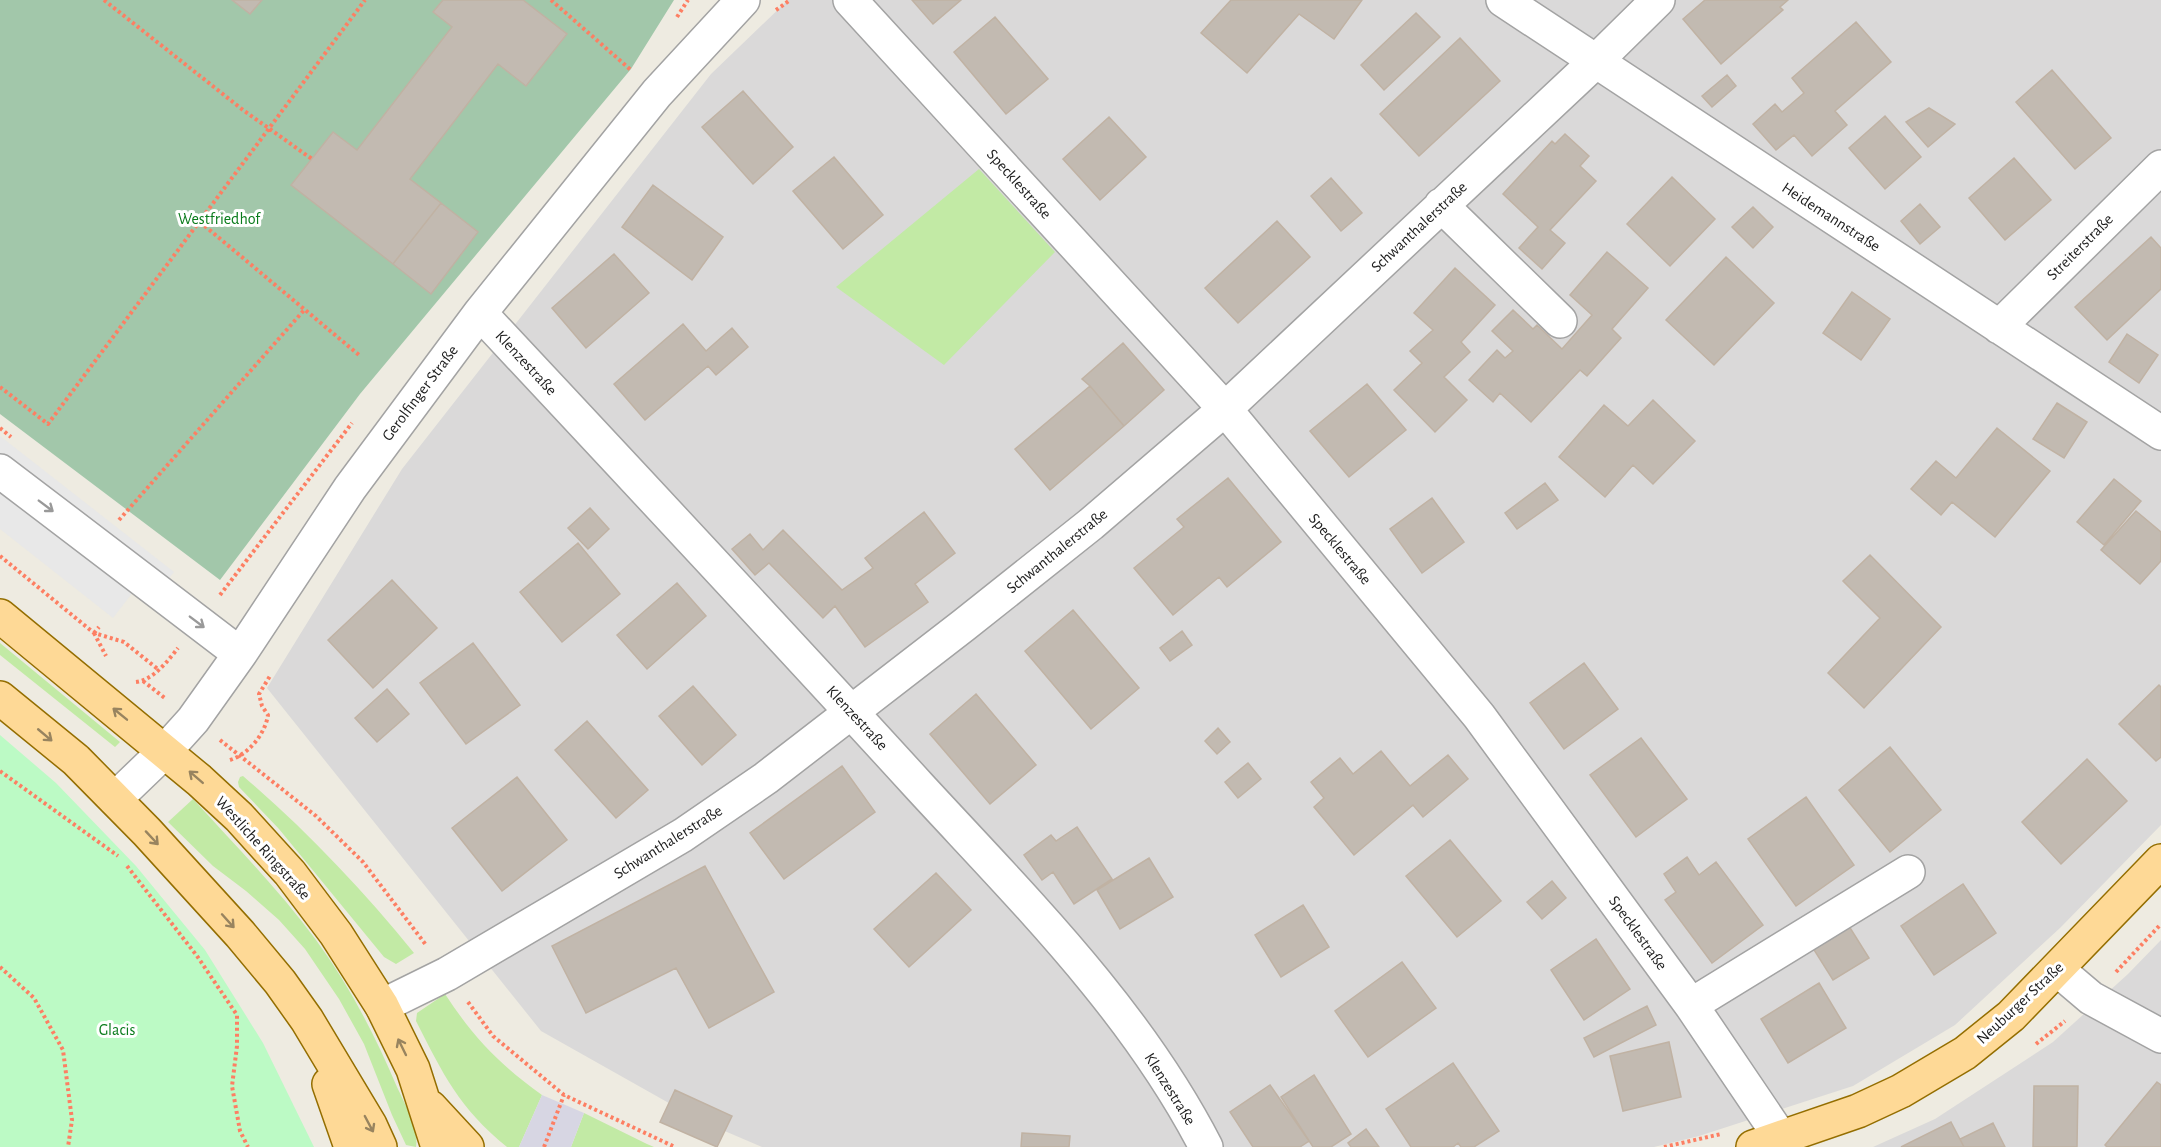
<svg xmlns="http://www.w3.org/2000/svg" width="2161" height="1147" font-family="'Alegreya Sans',sans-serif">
<rect width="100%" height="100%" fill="#eeebe1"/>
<path fill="#dad9d9" d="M788,0h1373v825l-101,103 -105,97 -102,61 -154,50 -45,11h-892l-63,-27 -158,-89 -274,-343 135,-219 309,-395z
M2161,940v207h-288l62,-28 118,-77 75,-68z"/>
<path fill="#c2eaa5" d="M979,169l76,83 -111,113 -108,-78z
M0,643l120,99 -5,5 -115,-92z
M243,776c63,54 119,113 171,177l-18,11 -12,-7 -105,-128 -40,-42 -1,-5 2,-5z
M193,799c42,46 86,91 123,141 33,45 59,95 81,147 7,15 22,43 19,60l-10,-2 -14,-30 -28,-71 -25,-45 -34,-50 -26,-29 -33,-29 -33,-25 -45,-44z
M445,994c29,44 54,70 97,101l-23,52h-12c-48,-39 -64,-73 -91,-126l1,-8z
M584,1113l63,31 7,3h-83z"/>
<path fill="#a2c7aa" d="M0,0h674l-43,69 -271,325 -140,186 -220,-166z"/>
<path fill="#bcfac5" d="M0,735l56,48 80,83 69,84 58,93 51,104h-314z"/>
<path fill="#e8e8e8" d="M0,436l174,136 -21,27 -16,-12 -24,31 -113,-89z"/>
<path fill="#d7d6e3" d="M542,1095l42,18 -13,34h-52z"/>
<path fill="#c2bab1" stroke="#c0b2a3" stroke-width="1.5" d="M232,0h30l-12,14z
M443,0h80l44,34 -41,52 -28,-22 -88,115 31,24 -48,61 -102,-79 42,-53 24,18 95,-123 -19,-15z
M912,0h49l-28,24z
M1231,0h131l-28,39 -35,-25 -52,59 -46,-40z
M1705,0h83l-8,7 3,3 -62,54 -38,-45z
M1416,13l24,24 -56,53 -23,-25z
M995,17l53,62 -42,35 -52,-62z
M1856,22l35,40 -56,49 12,14 -35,31 -18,-21 -18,15 -23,-26 22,-20 7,8 22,-19 -12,-15z
M1460,38l40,43 -81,75 -39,-42z
M2052,70l59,68 -36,31 -59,-67z
M1727,75l9,11 -24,21 -10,-11z
M743,91l50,56 -40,37 -51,-57z
M1929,108l26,16 -27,23 -22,-25z
M1885,116l36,41 -36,32 -36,-41z
M1109,117l37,40 -46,43 -37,-41z
M1565,134l24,22 -9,10 16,15 -46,49 15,13 -23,26 -23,-21 19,-21 -35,-33 49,-53 3,3z
M834,157l49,58 -40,34 -50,-58z
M2014,158l37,42 -46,40 -36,-42z
M1672,177l43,42 -45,47 -43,-42z
M1331,178l31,35 -21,18 -30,-35z
M653,185l70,52 -31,43 -70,-53z
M441,203l37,29 -47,62 -38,-30z
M1920,204l20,23 -20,17 -19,-23z
M1753,207l20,20 -20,21 -21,-21z
M1277,221l33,36 -72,66 -33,-35z
M2151,237l10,11v41l-54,51 -32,-33z
M1607,252l41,36 -36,41 9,9 -34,38 -7,-6 -49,52 -31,-29 -7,9 -24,-22 28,-30 8,8 8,-7 -21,-20 21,-21 20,19 4,-4 25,24 30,-34 -22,-20z
M614,254l35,39 -63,55 -34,-40z
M1726,257l48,46 -60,62 -48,-45z
M1455,268l40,37 -34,37 9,10 -26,25 23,23 -32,32 -41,-42 28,-27 -12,-12 23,-21 -19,-17z
M1852,292l38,27 -29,41 -38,-27z
M683,324l23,27 26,-23 16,19 -32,28 -8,-9 -63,54 -31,-36z
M2127,334l31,21 -19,28 -30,-21z
M1123,343l41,47 -40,36 -34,-40 -8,-7z
M1367,384l39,46 -57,47 -39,-46z
M1090,386l34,40 -74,64 -35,-41z
M1653,400l42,41 -42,43 -20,-19 -28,32 -46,-40 45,-52 24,21z
M2057,403l30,19 -23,36 -31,-19z
M1997,428l53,43 -55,66 -43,-35 -11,13 -30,-26 25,-28 20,17z
M1228,478l53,64 -54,45 -8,-10 -46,38 -39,-47 50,-41 -7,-8z
M2114,479l27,22 -37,44 -27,-23z
M1545,483l13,17 -41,29 -12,-16z
M1432,498l32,44 -42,31 -32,-44z
M590,508l19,21 -21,20 -20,-21z
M2136,511l25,21v29l-21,23 -39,-34z
M924,512l31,41 -40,31 13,18 -63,45 -30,-41 -12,12 -54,-55 -14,12 -23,-26 18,-15 13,16 20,-20 59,60 31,-22 -8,-10z
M578,543l42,51 -58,48 -42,-50z
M1870,555l71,72 -77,81 -36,-35 52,-55 -37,-37z
M392,580l45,48 -64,60 -45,-48z
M677,583l29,33 -59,53 -30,-34z
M1073,610l66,78 -48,41 -66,-78z
M1182,631l10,14 -22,16 -10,-13z
M473,643l47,62 -54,39 -46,-61z
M1584,663l34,46 -54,40 -34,-46z
M2159,685l2,2v70l-5,4 -37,-37z
M693,686l43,49 -34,30 -43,-49z
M387,689l22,25 -32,28 -22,-24z
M976,694l60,71 -46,39 -60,-70z
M587,721l61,69 -32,28 -61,-68z
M1218,728l12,14 -13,12 -12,-13z
M1641,738l46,61 -51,38 -46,-62z
M1890,747l51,63 -51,42 -51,-62z
M1381,751l29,35 38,-31 20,24 -45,38 -10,-12 -59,50 -40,-48 10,-9 -13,-16 29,-24 13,16z
M2087,759l40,42 -66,63 -39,-42z
M1248,763l13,16 -23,19 -13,-16z
M842,766l33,46 -91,67 -34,-46z
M517,777l50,63 -65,51 -50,-63z
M1806,797l48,68 -58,41 -48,-67z
M1077,827l35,52 -38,25 -21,-32 -11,8 -18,-25 27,-20 5,6z
M1450,840l51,61 -44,36 -51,-61z
M1687,857l12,18 17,-13 47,63 -51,38 -47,-63 11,-8 -12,-18z
M1149,858l24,39 -53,32 -23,-39z
M705,866l69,126 -65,36 -33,-60 -90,45 -34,-67z
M936,873l35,37 -62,57 -35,-38z
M1552,881l14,17 -24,21 -15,-17z
M1963,884l33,49 -62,42 -33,-49z
M1303,905l26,42 -48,30 -26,-42z
M1847,923l22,35 -36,22 -22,-35z
M1596,939l34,50 -46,31 -33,-50z
M1402,962l34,46 -68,49 -33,-46z
M1819,983l27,45 -58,35 -27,-44z
M1647,1006l9,19 -62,32 -10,-19z
M1669,1042l12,55 -58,14 -13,-55z
M1453,1063l46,68 -25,16h-13l-3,-4 -5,4h-42l-25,-38z
M1314,1075l37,59 -20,13h-18l-32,-50z
M2157,1082l4,3v62h-54l-2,-2z
M1270,1085l39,56 -9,6h-47l-23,-35z
M2034,1086h44l-1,61h-44z
M675,1090l57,26 -15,31 -57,-25z
M1951,1122l13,25h-63z
M1993,1123l12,24h-41l-4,-8z
M1366,1129l13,18h-28l-3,-4z
M1022,1133l48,3 -1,11h-48z"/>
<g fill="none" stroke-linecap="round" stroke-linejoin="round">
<defs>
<path id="minor" d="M850,0l375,409 254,307 212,289 90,133
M1503,0l658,433
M1441,205l119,116
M480,313c147,157 294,314 439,473 104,113 216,223 287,361
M1999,327l162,-160
M0,471l240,183
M115,799l50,-48 28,-31 47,-66 110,-166 130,-175 177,-220 86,-93
M2058,970l33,28 70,38
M1691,1005l217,-133
M382,1006l65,-32 236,-139 83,-57 198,-153 127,-101 134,-115 370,-347 63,-62"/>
<path id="major" d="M0,616l199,164 40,37 51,56 46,61 46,72 31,63 25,78
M0,698l76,62 71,72 93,102 40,48 27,38 63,105 10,22
M329,1084l22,63
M430,1107l37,40
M1753,1147l105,-36 43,-20 64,-38 46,-37 150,-155"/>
</defs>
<use href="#minor" stroke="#a3a3a3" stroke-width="36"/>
<use href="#major" stroke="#946e00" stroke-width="36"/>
<path stroke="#fd7f63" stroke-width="4" stroke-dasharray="3 3" stroke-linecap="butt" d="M104,0l139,110 69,49
M551,0l81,71
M776,10l14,-10
M677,17l11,-17
M200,222l159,133
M0,387l48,37 317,-424
M0,428l11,9
M119,520l186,-211
M0,556l94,77 30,9 35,28
M220,595l132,-172
M94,633l12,23
M94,633l5,-6
M143,681l23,18
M136,682c17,-2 31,-20 42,-34
M220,740l96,76 47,46 63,83
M230,760c19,-6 35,-26 38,-45l-6,-9 -3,-12 11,-18
M0,771l118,85
M127,866l70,90 40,59v31l-5,40 8,45 8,16
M0,967l34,31 29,52 9,70 -4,27
M2116,972l45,-48
M468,1002l25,34 71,59 111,52
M2036,1044l29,-23
M544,1147l20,-52
M1664,1147l57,-13"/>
<use href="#minor" stroke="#fff" stroke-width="33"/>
<use href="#major" stroke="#fed996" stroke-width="33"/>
</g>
<defs><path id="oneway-shaft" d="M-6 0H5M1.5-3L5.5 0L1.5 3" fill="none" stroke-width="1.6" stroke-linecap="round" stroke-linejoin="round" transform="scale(1.5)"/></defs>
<g stroke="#999">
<use href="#oneway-shaft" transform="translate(46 506) rotate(37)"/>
<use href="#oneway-shaft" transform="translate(197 622) rotate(37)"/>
</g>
<g stroke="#98845f">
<use href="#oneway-shaft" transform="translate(120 714) rotate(-141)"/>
<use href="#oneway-shaft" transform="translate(45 735) rotate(40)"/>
<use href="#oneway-shaft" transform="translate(196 777) rotate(-139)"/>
<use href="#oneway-shaft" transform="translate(152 838) rotate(47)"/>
<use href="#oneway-shaft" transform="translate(228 921) rotate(48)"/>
<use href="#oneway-shaft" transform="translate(402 1047) rotate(-116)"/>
<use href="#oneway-shaft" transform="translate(369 1124) rotate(62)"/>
</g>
<g text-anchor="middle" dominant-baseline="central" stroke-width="6" stroke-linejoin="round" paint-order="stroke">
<g font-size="16" fill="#1c1c1c" stroke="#fff">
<text transform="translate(1019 184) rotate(48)">Specklestraße</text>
<text transform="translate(1831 217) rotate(33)">Heidemannstraße</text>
<text transform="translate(1419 227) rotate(-43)">Schwanthalerstraße</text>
<text transform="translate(2080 247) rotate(-45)">Streiterstraße</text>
<text transform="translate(526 363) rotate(47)">Klenzestraße</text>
<text transform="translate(420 393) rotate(-53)">Gerolfinger Straße</text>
<text transform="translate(1340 549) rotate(50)">Specklestraße</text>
<text transform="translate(1057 551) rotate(-39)">Schwanthalerstraße</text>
<text transform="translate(857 718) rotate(47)">Klenzestraße</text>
<text transform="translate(668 842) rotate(-32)">Schwanthalerstraße</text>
<text transform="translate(263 848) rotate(48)">Westliche Ringstraße</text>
<text transform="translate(1638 933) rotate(54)">Specklestraße</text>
<text transform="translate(2020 1003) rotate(-43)">Neuburger Straße</text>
<text transform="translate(1170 1089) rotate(58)">Klenzestraße</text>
</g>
<g font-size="16" fill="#097b1b" stroke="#fff">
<text x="219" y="219">Westfriedhof</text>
<text x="117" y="1030">Glacis</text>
</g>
</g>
</svg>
